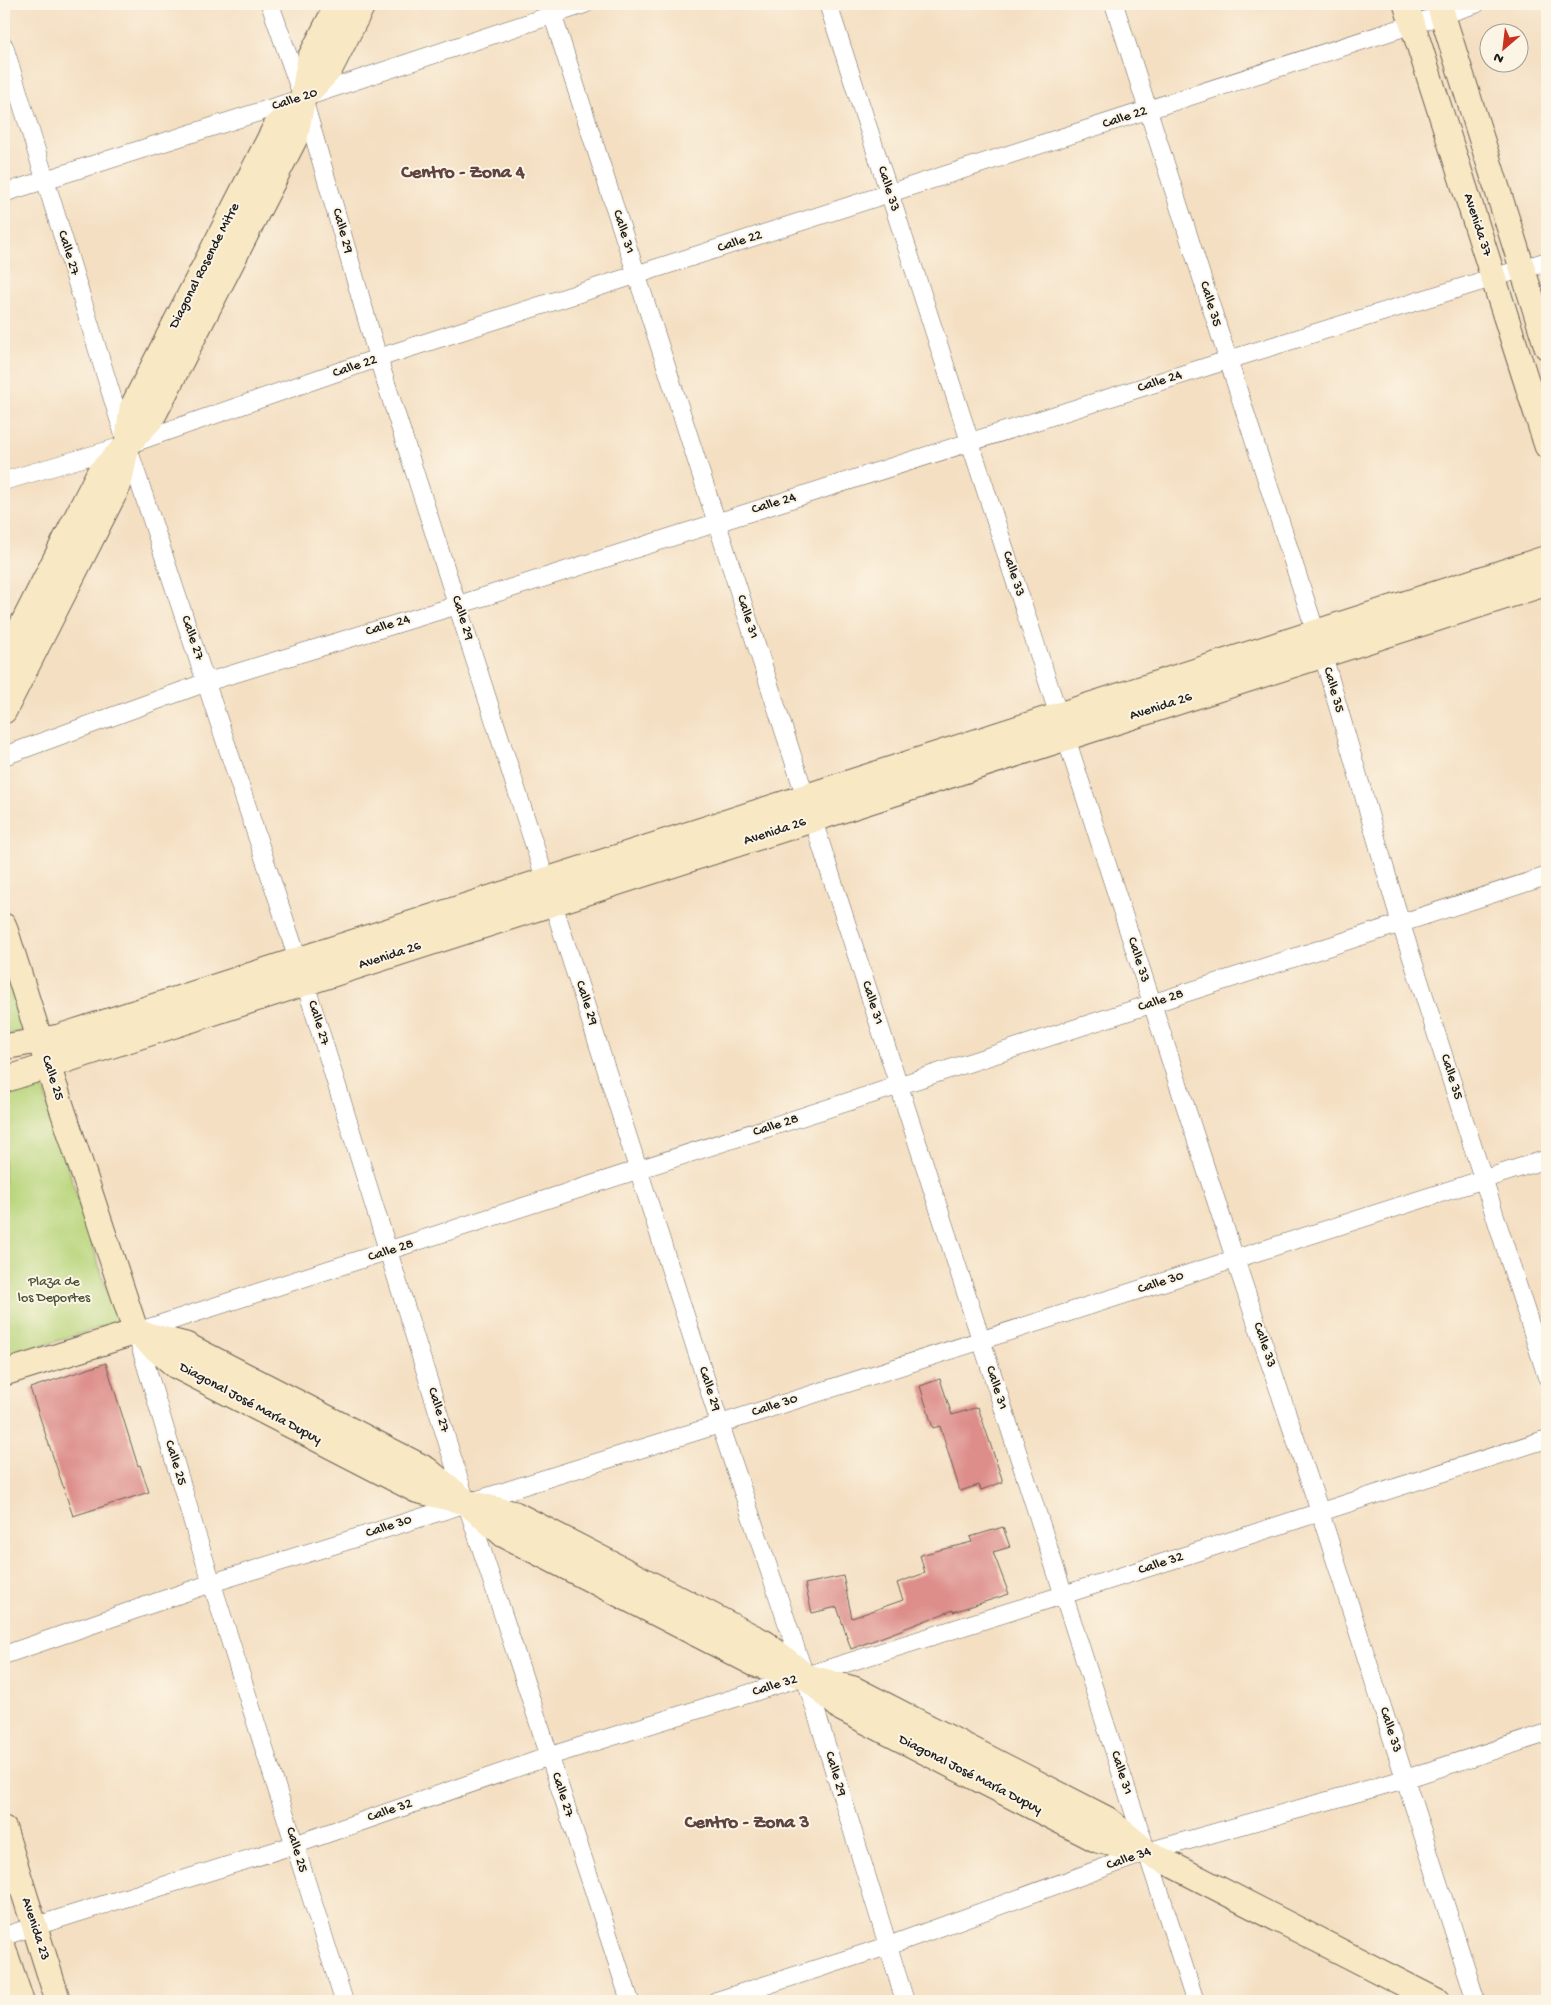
<svg xmlns="http://www.w3.org/2000/svg" width="1551" height="2005" font-family="'Gochi Hand',sans-serif">
<rect width="100%" height="100%" fill="#fcf5e5"/>
<filter id="ink" filterUnits="userSpaceOnUse"><feTurbulence type="fractalNoise" baseFrequency=".02" numOctaves="2"/><feDisplacementMap in="SourceGraphic" scale="10" xChannelSelector="R" yChannelSelector="G"/><feConvolveMatrix kernelMatrix="1 2 1 2 8 2 1 2 1" color-interpolation-filters="sRGB"/></filter>
<filter id="wash" filterUnits="userSpaceOnUse"><feTurbulence type="fractalNoise" baseFrequency=".0096" numOctaves="4" result="noise"/><feDisplacementMap in="SourceGraphic" scale="20" xChannelSelector="R" yChannelSelector="G"/><feGaussianBlur stdDeviation="1.12" result="paint"/><feColorMatrix in="noise" values="0 0 0 0 0 0 0 0 0 0 0 0 0 0 0 0 0 1.4 0 .05"/><feComposite in="paint" operator="in"/></filter>
<g filter="url(#wash)">
<rect width="100%" height="100%" fill="#f4dfc2"/>
<path fill="#b8d57b" stroke="#6a784c" d="M4,964l21,66 -21,6z
M40,1080l77,242 -113,36v-267z"/>
<g id="blocks">
<path fill="#dd8d8a" d="M106,1363l32,103 2,-1 9,27 -76,24 -43,-128z
M940,1379l12,36 26,-8 25,75 -22,8 -2,-5 -19,6 -20,-65 -7,2 -13,-42z
M1003,1527l7,20 -17,5 16,42 -56,18v-2l-102,39 -14,-42 -25,6 -7,-29 38,-8 9,42 51,-18 -6,-17 28,-10 -5,-18 52,-13 -2,-5z"/>
</g>
</g>
<g filter="url(#ink)">
<use href="#blocks" fill-opacity="0" stroke="#686056" stroke-width="1"/>
<g fill="none" stroke-linecap="round" stroke-linejoin="round">
<defs>
<path id="minor" d="M270,4l33,94 75,260 342,1066 85,252 100,325
M549,4l646,1997
M828,4l407,1255 85,253 156,489
M1114,4l209,651 78,269 146,453
M4,46l123,399 171,515 168,542 164,499
M4,193l299,-95 282,-94
M4,481l123,-36 251,-87 1098,-354
M4,756l203,-74 251,-77 770,-245 319,-99
M4,1655l208,-72 508,-159 827,-265
M4,1936l290,-91 256,-89 513,-161 484,-156
M344,2001l-148,-468 -60,-201 1411,-456
M716,2001l172,-55 259,-94 258,-73 142,-46"/>
<path id="secondary" d="M1406,4l141,442
M1439,4l108,343
M4,661l95,-188 28,-28 5,-37 143,-280 28,-30 7,-40 28,-54
M4,711l115,-227 8,-39 25,-27 143,-280 8,-40 27,-29 33,-65
M4,926l44,140 88,266
M4,1047l55,-10 1488,-479
M4,1080l1543,-497
M136,1332l50,13 240,124 40,33 49,12 250,129 40,33 49,13 253,130 40,33 290,149
M142,1337l34,29 240,124 50,12 38,33 251,129 50,12 37,33 255,131 45,11
M4,1373l132,-41
M4,1829l54,172
M4,1950l17,51"/>
</defs>
<use href="#minor" stroke="#686056" stroke-width="19"/>
<use href="#secondary" stroke="#686056" stroke-width="27"/>
<use href="#minor" stroke="#fff" stroke-width="18"/>
<use href="#secondary" stroke="#f8e8c3" stroke-width="25"/>
</g>
</g>
<g text-anchor="middle" dominant-baseline="central" stroke-width="4" stroke-linejoin="round" paint-order="stroke">
<g font-size="14" fill="#1c1c1c" stroke="#fcf5e5">
<text transform="translate(295 100) rotate(-18)">Calle 20</text>
<text transform="translate(1125 118) rotate(-18)">Calle 22</text>
<text transform="translate(888 189) rotate(72)">Calle 33</text>
<text transform="translate(1477 225) rotate(72)">Avenida 37</text>
<text transform="translate(342 231) rotate(74)">Calle 29</text>
<text transform="translate(623 232) rotate(72)">Calle 31</text>
<text transform="translate(740 242) rotate(-18)">Calle 22</text>
<text transform="translate(68 253) rotate(73)">Calle 27</text>
<text transform="translate(205 266) rotate(-63)">Diagonal Rosende Mitre</text>
<text transform="translate(1210 304) rotate(73)">Calle 35</text>
<text transform="translate(355 367) rotate(-19)">Calle 22</text>
<text transform="translate(1160 382) rotate(-18)">Calle 24</text>
<text transform="translate(774 504) rotate(-17)">Calle 24</text>
<text transform="translate(1013 574) rotate(72)">Calle 33</text>
<text transform="translate(747 617) rotate(72)">Calle 31</text>
<text transform="translate(462 618) rotate(72)">Calle 29</text>
<text transform="translate(388 626) rotate(-17)">Calle 24</text>
<text transform="translate(192 638) rotate(71)">Calle 27</text>
<text transform="translate(1333 690) rotate(74)">Calle 35</text>
<text transform="translate(1161 707) rotate(-18)">Avenida 26</text>
<text transform="translate(775 832) rotate(-18)">Avenida 26</text>
<text transform="translate(390 956) rotate(-18)">Avenida 26</text>
<text transform="translate(1138 960) rotate(72)">Calle 33</text>
<text transform="translate(1161 1001) rotate(-18)">Calle 28</text>
<text transform="translate(586 1003) rotate(72)">Calle 29</text>
<text transform="translate(872 1003) rotate(72)">Calle 31</text>
<text transform="translate(318 1023) rotate(73)">Calle 27</text>
<text transform="translate(1451 1077) rotate(72)">Calle 35</text>
<text transform="translate(52 1078) rotate(72)">Calle 25</text>
<text transform="translate(776 1126) rotate(-18)">Calle 28</text>
<text transform="translate(391 1251) rotate(-18)">Calle 28</text>
<text transform="translate(1161 1283) rotate(-18)">Calle 30</text>
<text transform="translate(1264 1345) rotate(71)">Calle 33</text>
<text transform="translate(996 1388) rotate(72)">Calle 31</text>
<text transform="translate(709 1389) rotate(72)">Calle 29</text>
<text transform="translate(250 1404) rotate(28)">Diagonal José María Dupuy</text>
<text transform="translate(775 1406) rotate(-18)">Calle 30</text>
<text transform="translate(438 1410) rotate(73)">Calle 27</text>
<text transform="translate(175 1463) rotate(73)">Calle 25</text>
<text transform="translate(389 1527) rotate(-18)">Calle 30</text>
<text transform="translate(1161 1564) rotate(-18)">Calle 32</text>
<text transform="translate(775 1686) rotate(-17)">Calle 32</text>
<text transform="translate(1390 1730) rotate(72)">Calle 33</text>
<text transform="translate(1121 1773) rotate(72)">Calle 31</text>
<text transform="translate(835 1774) rotate(73)">Calle 29</text>
<text transform="translate(970 1775) rotate(27)">Diagonal José María Dupuy</text>
<text transform="translate(562 1795) rotate(72)">Calle 27</text>
<text transform="translate(390 1811) rotate(-19)">Calle 32</text>
<text transform="translate(296 1850) rotate(73)">Calle 25</text>
<text transform="translate(1129 1859) rotate(-19)">Calle 34</text>
<text transform="translate(35 1929) rotate(72)">Avenida 23</text>
</g>
<g font-size="14" fill="#4b5438" stroke="#fcf5e5">
<text x="54" y="1282">Plaza de<tspan x="54" dy="16">los Deportes</tspan></text>
</g>
<g font-size="19" font-weight="bold" fill="#604442" stroke="#fcf5e5">
<text x="463" y="173">Centro - Zona 4</text>
<text x="747" y="1823">Centro - Zona 3</text>
</g>
</g>
<rect width="1551" height="2005" fill="none" stroke="#fcf5e5" stroke-width="20"/>
<g transform="translate(1504 48) rotate(208)"><circle r="24" fill="#fcf5e5" stroke="#a29e95"/>
<path d="M0-4L9 19L0 12L-9 19Z" fill="#c8321e"/>
<text y="-8" font-size="14" font-weight="bold" text-anchor="middle" fill="#1c1c1c">N</text>
</g>
</svg>
